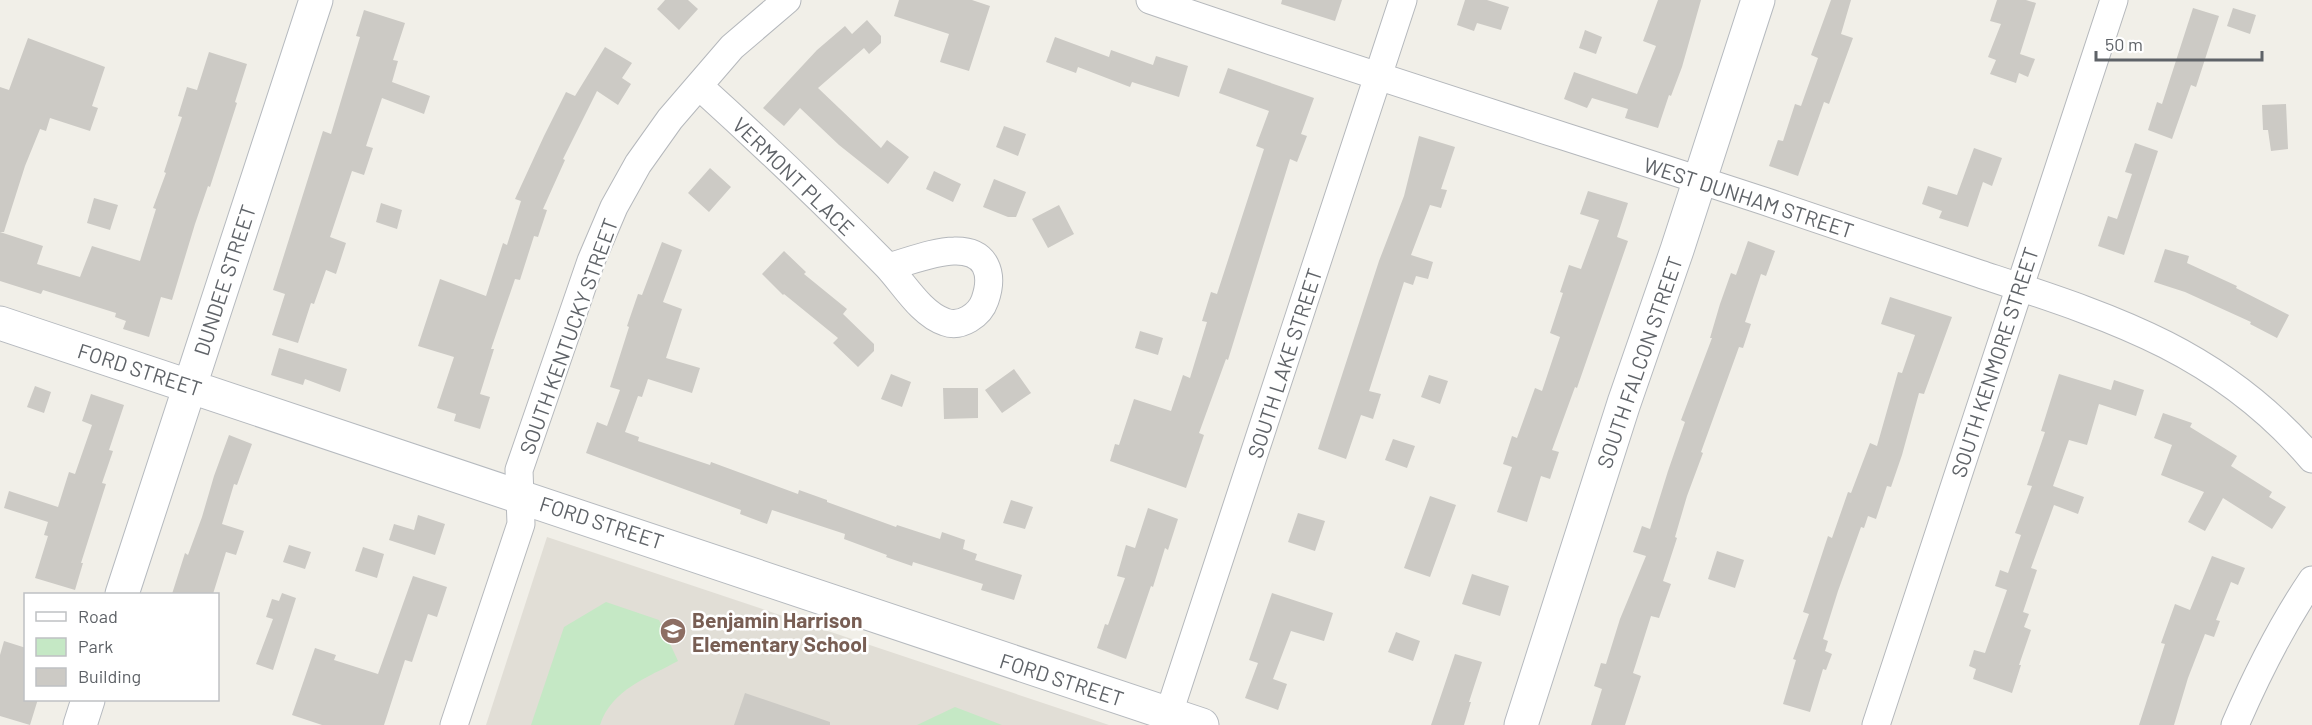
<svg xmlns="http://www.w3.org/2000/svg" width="2312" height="725" font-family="Barlow,sans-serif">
<rect width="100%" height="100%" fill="#f1efe8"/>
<path fill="#e1ded6" d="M547,537l562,188h-623z"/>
<path fill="#c5e8c5" d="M606,602l53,18 19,41c-31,17 -66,28 -78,64h-69l33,-98z
M955,707l47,18h-85z"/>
<path fill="#cccac5" d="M665,0h23l10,9 -19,21 -22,-21z
M899,0h73l18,6 -21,65 -29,-9 9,-28 -55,-18z
M1282,0h60l-7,21 -54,-17z
M1465,0h22l22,7 -8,23 -24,-7 -3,8 -17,-6z
M1658,0h43l-19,67 -11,29 -2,-1 -11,33 -33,-10 3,-9 -36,-11 -5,10 -23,-9 10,-27 63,22 19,-48 -13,-5z
M1831,0h20l-10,34 12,4 -24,66 -5,-2 -26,74 -29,-10 9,-26 5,1 12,-37 6,2 17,-48 -7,-3z
M1997,0h29l10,3 -16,51 15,5 -7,18 -9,-4 -3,10 -26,-9 6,-14 -8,-3 13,-33 -11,-3z
M2193,8l26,8 -23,71 -5,-2 -19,54 -24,-9 9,-28 5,2z
M2233,8l23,7 -6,19 -23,-8z
M364,10l41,13 -12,37 5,1 -6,21 38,14 -6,18 -42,-16 -16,48 7,2 -9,27 -12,-4 -22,66 16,6 -10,31 -10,-4 -12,34 -3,-1 -13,40 -26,-8 13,-41 -12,-4 50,-159 8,3 29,-97 -4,-1z
M867,20l14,16v7l-12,11 -5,-6 -46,40 63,60 6,-8 22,17 -21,27 -49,-39 -39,-37 -16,18 -21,-18 54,-58 28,-24 7,8z
M1585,30l17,7 -6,17 -17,-6z
M1055,37l54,20 2,-7 42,15 3,-9 32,10 -9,31 -47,-15 -2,5 -52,-20 -2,6 -30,-11z
M28,38l77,29 -13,39 6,2 -8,23 -40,-13 -4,13 -6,-2 -15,37 -21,66h-4v-145l9,3z
M605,47l27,16 -10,15 9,6 -13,21 -21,-14 -34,68 2,1 -22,49 4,1 -9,27 -4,-1 -14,44 -5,-1 -24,70h3l-14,45 10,3 -10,32 -26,-8 2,-7 -19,-6 17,-51 -36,-11 22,-67 46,17 17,-53 4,2 14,-44 -6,-2 29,-63 22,-44 9,4z
M209,52l38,12 -12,38 2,1 -27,84 -2,-1 -13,38 -23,76 -11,-3 -12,40 -26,-8 3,-8 -11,-4 1,-4 -73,-23 -2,4 -41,-13v-49l43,14 -6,18 43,13 12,-31 48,15 16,-52 -3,-1 13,-35 -2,-1 18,-55 -4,-1 9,-29 10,3z
M1228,68l86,30 -13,36 6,2 -10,26 -7,-3 -62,201 -2,-1 -27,74 5,2 -18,53 -76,-27 5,-17 4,1 15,-46 37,12 12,-36 7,3 17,-56 -5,-1 9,-29 6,2 47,-145 -8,-3 13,-35 -50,-18z
M2286,104l2,45 -17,2 -3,-21h-5l-1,-25z
M1004,126l22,8 -8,22 -22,-9z
M1419,136l36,11 -14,42 6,1 -6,18 -11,-3 -19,50 22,7 -5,17 -12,-3 -3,9 -9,-3 -35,109 12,3 -8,25 -12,-4 -15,44 -28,-10 61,-188 25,-65z
M2135,143l23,8 -34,104 -26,-9 10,-30 9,3 15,-45 -7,-2z
M1974,148l28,10 -10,28 -9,-4 -15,45 -29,-9 3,-7 -20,-7 6,-18 29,9z
M710,168l21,19 -22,25 -21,-19z
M934,171l27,13 -8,18 -27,-13z
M994,179l32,13 -10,25h-8l-25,-10z
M1588,191l40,12 -11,34 11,4 -51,147 -2,-1 -23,63 7,2 -9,27 -9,-3 -14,46 -30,-10 15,-45 -9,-3 9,-28 5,2 18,-50 7,3 18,-54 -10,-4 13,-40 -3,-1 9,-27 12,4 18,-49 -19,-6z
M94,198l24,7 -8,25 -23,-7z
M381,203l21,7 -5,19 -21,-7z
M1059,205l15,29 -26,14 -16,-29z
M1748,241l27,10 -9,25 -5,-2 -16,48 6,2 -8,24 -4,-1 -38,105 2,1 -16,43 -12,41 2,1 -14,43 8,3 -12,34 -8,-2 -18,57 8,3 -16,49h-34l11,-36 -8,-3 7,-23 5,1 14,-45 26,-63 -13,-4 9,-26 8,3 18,-58 17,-49 -4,-2 31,-82h-2l10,-34 11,-31 5,2z
M662,242l20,8 -19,52 19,7 -16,49 34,10 -8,25 -44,-14 -6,18 -4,-1 -13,36 14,5 -1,4 72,24 1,-3 87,32 1,-4 28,10v2l69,25 1,-2 43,14 2,-7 23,8 -2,9 14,5 -2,6 47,15 -8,25 -33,-10 2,-6 -70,-22 -1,4 -26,-9 1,-2 -43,-16 1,-5 -73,-24 -5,14 -27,-10 1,-4 -155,-57 11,-31 10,4 13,-36 -10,-3 19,-60 -2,-1 11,-32 4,1z
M2165,249l24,7 -2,7 50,23 -1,2 53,27 -12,23 -27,-14 1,-2 -66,-30 -31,-10z
M784,251l22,21 -2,2 43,35 -4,5 31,30v7l-16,16 -25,-24 5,-5 -54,-44 -1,1 -21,-21z
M1890,297l62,20 -28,77 -5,-1 -17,62 -11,32 -4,-1 -11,33 -8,-3 -4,12 -3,-1 -23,64 -15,48 5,2 -3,10 7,3 -6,16 -3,-1 -13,43 -27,-8 13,-44 -3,-1 16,-45 -6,-2 25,-76 4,2 16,-46 3,1 19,-50 7,3 21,-74 4,1 13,-38 -34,-11z
M1140,331l23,7 -5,17 -23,-7z
M279,348l68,21 -7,23 -35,-13 -2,6 -32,-10z
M1014,369l17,24 -29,20 -17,-23z
M891,374l20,8 -9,25 -21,-8z
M2059,374l52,16 3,-10 30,10 -8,26 -37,-12 -12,41 -18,-5 -16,46 31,11 -6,17 -24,-9 -23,63 6,2 -14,42 6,2 -5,13 7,3 -12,35h2l-9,28 -39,-14 3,-10 -7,-3 5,-16 11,3 22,-63 -12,-4 5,-16 8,3 13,-38 -6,-2 17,-47 -5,-1 18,-53 -4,-1z
M1429,375l19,6 -8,23 -19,-7z
M35,386l16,6 -7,21 -17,-6z
M943,388h35v30l-34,1z
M91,394l33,11 -15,45 4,1 -11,32 4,1 -25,79h2l-8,27 -40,-12 13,-42 -4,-1 4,-13 -44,-14 5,-17 49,16 11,-35 6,2 17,-49 -10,-4z
M2163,413l29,10 -2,4 47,29 -6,10 41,26 -3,5 17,10 -14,22 -49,-31 -18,33 -17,-9 16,-30 -43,-17 11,-30 -18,-7z
M229,435l23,9 -15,41 -3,-1 -12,40 22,7 -8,24 -10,-3 -13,42h-41l13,-41 3,2 14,-38 12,-41z
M1393,439l22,7 -8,22 -22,-8z
M1430,496l26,9 -26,72 -26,-9z
M1011,500l22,7 -8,22 -22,-6z
M1148,508l30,11 -10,31 -3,-2 -12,39 -2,-1 -25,73 -29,-11 8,-24 3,1 17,-47 -8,-2 9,-31 9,3z
M1298,513l27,8 -10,30 -27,-9z
M418,515l27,9 -10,31 -46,-15 5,-16 20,6z
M289,545l22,7 -6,17 -22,-7z
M363,547l21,7 -7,24 -22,-7z
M1717,551l27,9 -9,28 -27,-9z
M2212,556l33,12 -7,17 -7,-3 -15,38 4,1 -6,16 -9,-3 -17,44 -14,47h-35l26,-81 -4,-1 14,-39 15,6z
M1472,574l37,12 -9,30 -38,-12z
M413,576l34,11 -10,30 -9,-3 -16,48 -7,-2 -21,65h-62l-30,-10 23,-67 21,7 -2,5 44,14z
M282,593l14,5 -23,72 -17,-6 17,-45 -7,-2 6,-18 7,2z
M1272,593l61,20 -9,28 -33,-10 -18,48 14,5 -9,26 -33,-12 13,-35 -9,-3z
M1396,632l24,9 -7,20 -25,-9z
M4,641l22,7v51h12l-8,26 -30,-9v-61z
M1455,654l27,8 -13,40h2l-7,23h-33z
M745,693l85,29v3h-96z"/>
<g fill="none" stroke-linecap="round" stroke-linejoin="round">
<defs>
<path id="street" d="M1150,0c203,70 409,134 614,201 72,24 144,48 216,73 130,43 239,76 332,185
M699,86c64,58 127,118 188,180 17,18 34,48 58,56 16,6 35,-7 40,-22 9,-26 2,-50 -31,-49 -19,0 -47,11 -66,16
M454,725l67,-201 -2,-54 72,-209 23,-54 24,-43 32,-45 62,-72 55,-47
M1165,725l238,-725
M1876,725l238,-725
M2235,725c22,-51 46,-99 77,-145"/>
<path id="secondary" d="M0,323l1202,402
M122,594l194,-594
M80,725l8,-25
M1521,725l103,-322 53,-153 81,-250"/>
</defs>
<use href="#street" stroke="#b5b8bc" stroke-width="29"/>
<use href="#secondary" stroke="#b6babf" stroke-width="35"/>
<use href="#street" stroke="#fff" stroke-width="27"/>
<use href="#secondary" stroke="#fff" stroke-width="33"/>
</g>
<defs>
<symbol id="school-disc" viewBox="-11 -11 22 22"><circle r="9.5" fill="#8d6e63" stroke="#fff"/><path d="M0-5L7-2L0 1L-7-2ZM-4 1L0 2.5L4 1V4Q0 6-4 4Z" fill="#fff"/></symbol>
</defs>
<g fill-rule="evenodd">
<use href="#school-disc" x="658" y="616" width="30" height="30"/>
</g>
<g text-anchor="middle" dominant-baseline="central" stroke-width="5" stroke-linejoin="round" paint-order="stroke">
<g font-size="21" fill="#5f6368" stroke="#fff">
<text transform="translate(794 176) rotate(44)">VERMONT PLACE</text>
<text transform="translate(1749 197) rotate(18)">WEST DUNHAM STREET</text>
<text transform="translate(224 280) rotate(-72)">DUNDEE STREET</text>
<text transform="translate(568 336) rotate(-70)">SOUTH KENTUCKY STREET</text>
<text transform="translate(1639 362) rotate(-71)">SOUTH FALCON STREET</text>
<text transform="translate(1994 362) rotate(-72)">SOUTH KENMORE STREET</text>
<text transform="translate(1284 363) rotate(-72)">SOUTH LAKE STREET</text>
<text transform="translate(140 369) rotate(18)">FORD STREET</text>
<text transform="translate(602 522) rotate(18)">FORD STREET</text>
<text transform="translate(1062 679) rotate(18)">FORD STREET</text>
</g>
<g font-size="21" font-weight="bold" fill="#785e54" stroke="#fff" text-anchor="start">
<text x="692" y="619">Benjamin Harrison<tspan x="692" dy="24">Elementary School</tspan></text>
</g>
</g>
<rect x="24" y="593" width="195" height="108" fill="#ffffff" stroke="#bfc1c3" stroke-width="1.5"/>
<rect x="36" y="612" width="30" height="9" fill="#ffffff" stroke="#bfc1c3" stroke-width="1.5"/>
<text x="78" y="623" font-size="18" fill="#5f6368">Road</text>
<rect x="36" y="638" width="30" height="18" fill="#c5e8c5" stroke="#bfc1c3" stroke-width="1.5"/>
<text x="78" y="653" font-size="18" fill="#5f6368">Park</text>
<rect x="36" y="668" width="30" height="18" fill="#cccac5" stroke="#bfc1c3" stroke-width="1.5"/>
<text x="78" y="683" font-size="18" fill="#5f6368">Building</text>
<path d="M2096 51v9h166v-9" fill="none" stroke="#5f6368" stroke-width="3"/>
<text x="2105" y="51" font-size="18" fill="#5f6368" stroke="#ffffff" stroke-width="4.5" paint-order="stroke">50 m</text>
</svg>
